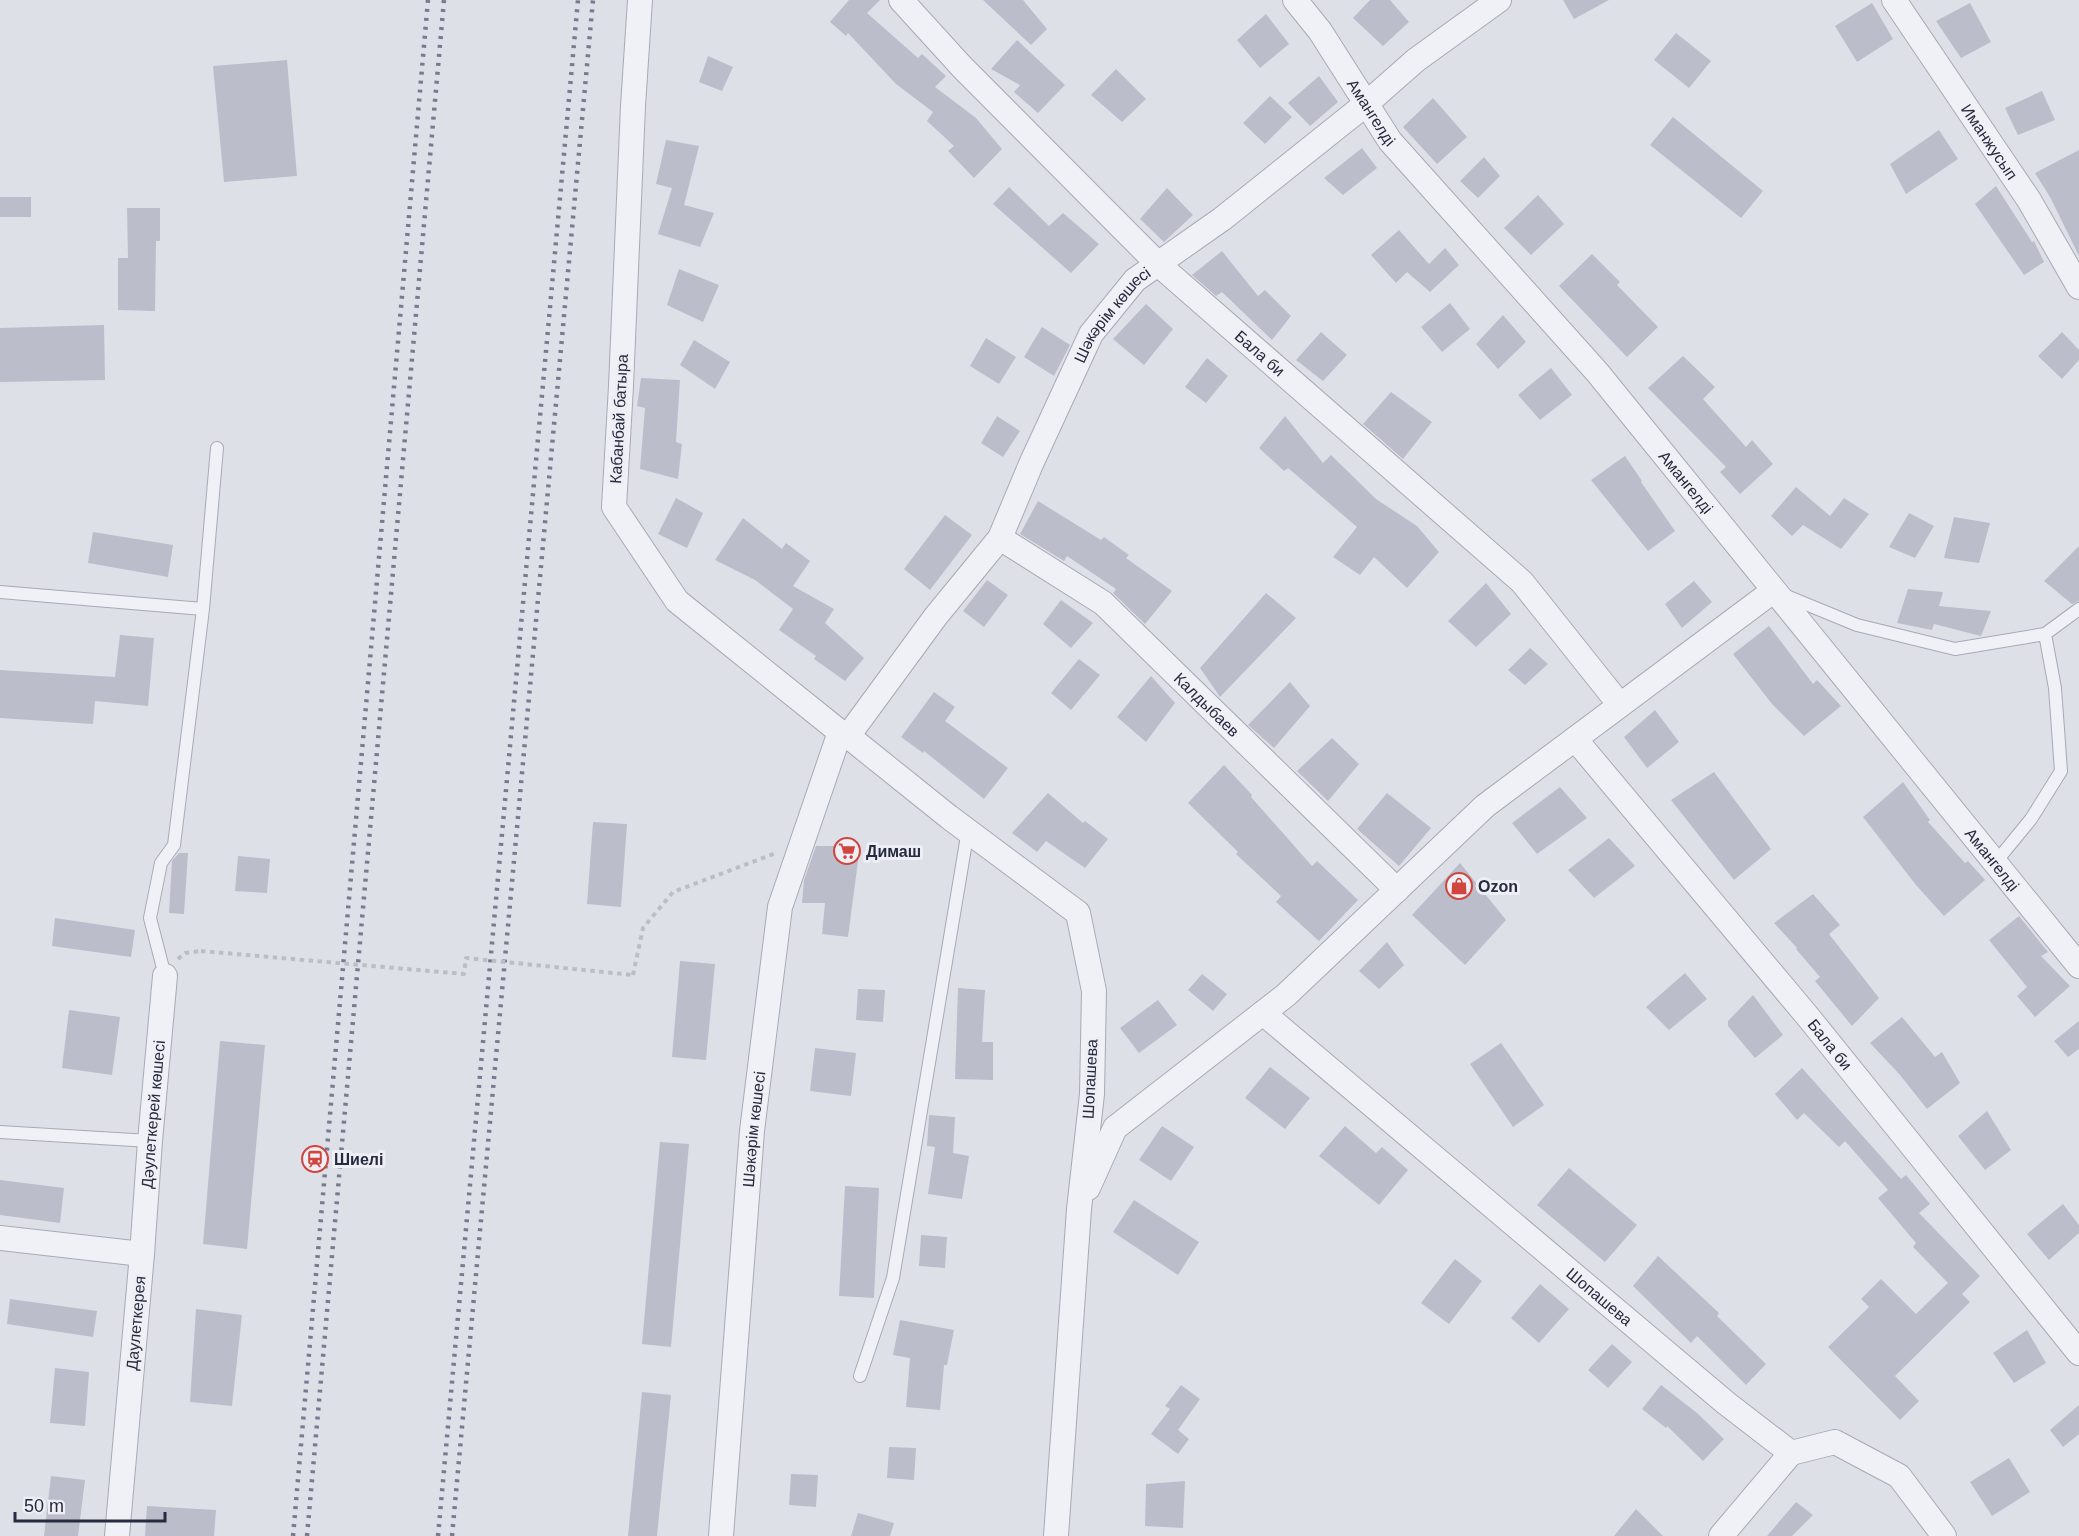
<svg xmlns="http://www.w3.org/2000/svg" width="2079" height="1536" font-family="Arial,sans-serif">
<rect width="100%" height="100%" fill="#dee0e8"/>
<path fill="#bbbdcb" d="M849,0h31l-13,13 51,45 4,-4 24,22 -11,11 41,31 26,31 -28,29 -26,-27 6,-5 -27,-25 6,-9 -37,-28 -48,-51 -2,3 -16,-14z
M983,0h40l24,29 -16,16z
M1370,0h20l19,22 -26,24 -30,-28z
M1563,0h46l-35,19z
M1872,3l21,36 -36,23 -22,-36z
M1970,3l21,39 -30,16 -25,-37z
M1266,14l23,30 -29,24 -23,-28z
M1676,33l35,28 -22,27 -35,-28z
M1017,40l48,45 -27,28 -24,-21 6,-7 -29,-16z
M708,56l25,11 -11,24 -23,-9z
M287,60l10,116 -73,6 -11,-116z
M1116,69l30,30 -24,23 -31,-27z
M1319,76l19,26 -28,24 -22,-23z
M2042,91l13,29 -37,15 -13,-27z
M1270,96l22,21 -27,27 -22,-21z
M1433,98l34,39 -30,27 -34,-37z
M1673,117l90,74 -22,27 -91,-73z
M1939,130l19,29 -52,35 -16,-30z
M666,140l33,6 -15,59 30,8 -14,34 -42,-13 14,-46 -16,-4z
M1362,148l15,20 -34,27 -19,-17z
M2079,150v106l-29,-59 -15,-24z
M1484,157l16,19 -22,22 -18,-17z
M1996,186l36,56 2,-1 10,21 -20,13 -49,-71z
M1009,187l40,39 14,-13 36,31 -28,29 -78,-69z
M1167,188l26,27 -29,27 -24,-23z
M1538,195l26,29 -33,31 -27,-27z
M0,197h31v20h-31z
M127,208h33v33h-4l-1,70 -37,-1v-52h10z
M1399,230l30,34 16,-16 14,17 -29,27 -23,-20 -11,11 -25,-28z
M1222,251l36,45 7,-6 26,26 -19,24 -50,-48 -6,4 -24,-21z
M1592,254l28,28 -3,3 41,42 -31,30 -68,-71z
M679,269l40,16 -16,37 -36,-17z
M1450,303l20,26 -28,23 -21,-25z
M1146,304l27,25 -29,36 -31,-26z
M1503,315l23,27 -28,27 -22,-25z
M104,325l1,55 -105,2v-54z
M1042,327l28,18 -16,31 -30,-19z
M1321,332l26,23 -24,26 -27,-21z
M2062,332l17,18v10l-17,19 -24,-23z
M986,338l30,19 -17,27 -29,-18z
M694,340l36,22 -15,27 -35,-24z
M1683,356l32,31 -12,12 43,48 6,-7 21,24 -33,30 -20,-22 6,-5 -78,-79z
M1207,358l21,18 -22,27 -21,-16z
M1551,368l21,27 -32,25 -22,-25z
M641,378l39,2 -4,62 6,2 -4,35 -38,-10 5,-61 -8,-2z
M1391,392l41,30 -29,37 -40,-35z
M997,416l23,15 -17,26 -22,-14z
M1285,416l38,47 8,-8 45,44 41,27 22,26 -32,36 -33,-31 -14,18 -27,-18 24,-30 -69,-59 -4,3 -25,-23z
M1625,456l17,25 -1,1 34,49 -27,20 -57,-71z
M1796,487l34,29 14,-18 25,16 -28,35 -38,-24 -11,11 -21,-20z
M676,498l27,15 -16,35 -29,-14z
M1038,501l63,39 3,-3 25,18 -3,3 46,33 -27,33 -32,-31 3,-4 -49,-33 -3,5 -44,-27z
M1909,513l25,13 -19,32 -26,-11z
M945,515l27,20 -42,55 -26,-21z
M1954,517l36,6 -11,40 -35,-5z
M743,518l39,31 4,-6 24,18 -17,25 41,23 -9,14 39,35 -19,23 -31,-22 2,-3 -37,-26 14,-21 -38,-29 -40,-20z
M93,532l80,13 -5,32 -80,-14z
M2079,546v55l-7,3 -28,-23z
M987,580l21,15 -24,32 -21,-16z
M1694,581l18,21 -30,26 -17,-24z
M1486,583l25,31 -35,33 -28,-26z
M1908,589l35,3 -4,14 52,5 -10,25 -47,-12 -2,6 -35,-7z
M1266,593l30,25 -76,79 -20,-29z
M1061,600l32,23 -22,25 -28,-24z
M1769,626l44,58 4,-4 24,26 -37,30 -32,-32 -39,-50z
M120,635l34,3 -6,68 -53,-5 -2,23 -93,-6v-48l115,7z
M1530,648l18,16 -23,21 -17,-15z
M1079,659l21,16 -29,35 -20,-17z
M1151,676l24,27 -29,39 -29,-25z
M1290,682l20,24 -36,42 -26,-23z
M934,692l21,15 -10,14 63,47 -24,31 -60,-48 -1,2 -22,-16z
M1655,710l24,32 -32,26 -23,-31z
M1332,738l27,26 -31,37 -31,-30z
M1224,765l28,30 -1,2 61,69 5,-5 41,39 -39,41 -43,-39 5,-6 -45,-42 2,-2 -50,-49z
M1714,772l57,77 -37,31 -63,-80z
M1903,782l27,38 -2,2 37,41 3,-2 17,19 -41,36 -28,-31 -53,-68z
M1560,787l27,31 -50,36 -25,-31z
M1048,793l35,30 2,-2 23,18 -23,29 -39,-27 -9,11 -25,-19z
M1387,793l44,35 -32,38 -42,-37z
M593,822l34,2 -6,83 -34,-3z
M1609,838l26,28 -41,32 -26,-28z
M816,846h44l-12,91 -26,-3 3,-31h-23l2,-23z
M179,853h9l-4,61 -15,-1 3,-52z
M238,856l32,3 -3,34 -32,-2z
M1460,863l46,57 -41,45 -53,-50z
M1813,894l27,31 -11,9 50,64 -27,28 -37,-45 5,-4 -24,-28 1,-1 -23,-25z
M2019,916l29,36 -7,4 29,30 -35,31 -18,-21 10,-9 -38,-47z
M55,918l80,12 -4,27 -79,-11z
M1387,942l17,23 -25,24 -20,-18z
M680,961l35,3 -9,96 -34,-3z
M1685,973l22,26 -38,31 -23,-23z
M1202,974l25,20 -14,17 -25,-21z
M958,988l27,2 -3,52h11v38l-38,-1z
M858,989l27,1 -2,32 -27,-2z
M1753,995l30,40 -28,23 -27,-32v-5z
M1158,1000l19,25 -38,28 -19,-25z
M69,1010l51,7 -8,58 -50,-7z
M1902,1017l33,40 7,-5 18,31 -33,26 -27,-34 -30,-32z
M2079,1021v28l-11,8 -14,-16z
M220,1041l45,4 -18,204 -44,-5z
M1501,1043l43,62 -31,22 -43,-63z
M815,1048l41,5 -5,43 -41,-5z
M1270,1067l40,31 -25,31 -40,-31z
M1802,1068l99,111 5,-4 24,29 -11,9 61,63 -18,18 8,8 -75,74 24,25 -19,19 -72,-73 41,-40 -8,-8 20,-20 35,35 32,-31 -35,-36 3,-4 -38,-45 10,-8 -43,-49 -6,6 -35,-34 -7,7 -22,-26z
M1987,1111l24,39 -26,20 -27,-34z
M929,1115l26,2 -2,36 16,3 -7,43 -34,-5 7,-47 -8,-1z
M1162,1126l32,21 -23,34 -32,-21z
M1345,1126l31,27 6,-6 26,23 -29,35 -60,-49z
M660,1142l29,2 -18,203 -29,-3z
M1569,1168l68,57 -32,37 -68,-57z
M0,1180l64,8 -4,35 -60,-8z
M845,1186l34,2 -5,110 -35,-2z
M1134,1200l65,42 -21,33 -65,-43z
M2063,1204l16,21v8l-30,27 -22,-26z
M921,1235l26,2 -2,31 -26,-2z
M1658,1256l61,57 -2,3 49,48 -20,21 -49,-49 -6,7 -58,-57z
M1455,1259l27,22 -33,43 -28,-21z
M1540,1284l29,25 -30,34 -28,-25z
M10,1299l87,12 -4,26 -86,-13z
M196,1309l46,6 -10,91 -42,-4z
M900,1320l54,10 -7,35h-3l-4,45 -34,-3 4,-49 -17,-3z
M2027,1330l19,33 -32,20 -21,-30z
M1612,1344l20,18 -24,26 -20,-18z
M55,1368l34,4 -4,54 -35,-3z
M1181,1385l19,14 -22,31 11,9 -11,15 -27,-20 19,-25 -5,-3z
M1661,1385l36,28 27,26 -21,22 -36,-35 -1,2 -24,-19z
M642,1392l29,3 -14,141h-29z
M2079,1405v29l-16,13 -13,-17z
M889,1447l27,1 -2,32 -27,-2z
M2009,1458l21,34 -38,24 -22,-34z
M791,1474l27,1 -2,32 -27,-2z
M51,1476l34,4 -7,56h-34z
M1185,1481l-2,47 -38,-2 1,-42z
M1796,1502l17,13 -21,21h-25z
M147,1506l69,4 -2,26h-69z
M1636,1509l27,27h-49z
M858,1513l36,10 -4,13h-39z"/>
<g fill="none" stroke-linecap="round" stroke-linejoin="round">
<defs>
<path id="lane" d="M0,592l203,17 14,-161
M1784,595l73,30 98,24 90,-15 34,-25
M1995,863l36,-44 30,-48 -6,-83 -10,-54
M165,976l-15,-58 11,-55 13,-18 29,-236
M0,1132l150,9
M860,1376l33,-98 75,-448"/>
<g id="street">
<path d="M640,0l-7,106 -12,280 -7,121 63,94 163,131 8,4 101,81 129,96 16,78 -2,103 -13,115 -23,327"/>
<path id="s1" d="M901,0l61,67 196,197 364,318 98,123"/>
<path id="s2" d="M1295,0l25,31 70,110 207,231 482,594"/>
<path id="s3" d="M1894,0l135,200 50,87"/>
<path id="s4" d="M1000,538l103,65 294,287"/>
<path id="s5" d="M848,736l88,-120 64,-78 31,-74 60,-130 44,-54 87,-61 144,-115 50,-44 83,-60"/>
<path id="s6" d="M1575,739l234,279 270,335"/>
<path id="s7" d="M1263,1013l463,390 65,50 44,-11 64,34 45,60"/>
<path d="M1088,1188l27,-60 171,-133 199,-189 288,-215"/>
<path d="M0,1238l142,16 -25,282"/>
<path id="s8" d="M142,1254l8,-113 15,-165"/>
<path id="s9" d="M721,1536l31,-405 28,-224 60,-175"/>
<path d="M1721,1536l70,-83"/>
</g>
</defs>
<use href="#lane" stroke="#a7aab5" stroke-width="14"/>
<use href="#street" stroke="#a7aab5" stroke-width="26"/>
<path stroke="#bcbec6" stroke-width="4" stroke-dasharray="4.5 4.5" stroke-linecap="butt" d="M178,959l7,-6 16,-2
M633,975l10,-47 30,-36 103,-39"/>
<use href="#lane" stroke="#f0f1f6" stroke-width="12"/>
<use href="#street" stroke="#f0f1f6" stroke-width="24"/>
<path stroke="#777b92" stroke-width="4.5" stroke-dasharray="3 6" stroke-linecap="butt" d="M293,1536l135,-1536
M307,1536l137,-1536
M438,1536l140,-1536
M452,1536l141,-1536"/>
<path stroke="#bcbec6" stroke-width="4" stroke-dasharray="4.5 4.5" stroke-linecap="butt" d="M201,951l263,23 2,-16 167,17"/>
</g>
<defs>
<symbol id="supermarket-ring" viewBox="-11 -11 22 22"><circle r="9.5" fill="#edeff5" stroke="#d1453e" stroke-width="1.5"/><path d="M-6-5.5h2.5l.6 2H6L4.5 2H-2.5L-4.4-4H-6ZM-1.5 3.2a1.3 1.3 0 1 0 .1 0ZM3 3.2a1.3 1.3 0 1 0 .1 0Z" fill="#d1453e"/></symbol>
<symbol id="shop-ring" viewBox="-11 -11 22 22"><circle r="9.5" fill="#edeff5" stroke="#d1453e" stroke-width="1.5"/><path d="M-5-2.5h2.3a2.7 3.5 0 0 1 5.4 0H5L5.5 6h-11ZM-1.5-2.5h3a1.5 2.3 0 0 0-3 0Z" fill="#d1453e"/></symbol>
<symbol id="station-ring" viewBox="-11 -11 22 22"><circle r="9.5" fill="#edeff5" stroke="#d1453e" stroke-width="1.5"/><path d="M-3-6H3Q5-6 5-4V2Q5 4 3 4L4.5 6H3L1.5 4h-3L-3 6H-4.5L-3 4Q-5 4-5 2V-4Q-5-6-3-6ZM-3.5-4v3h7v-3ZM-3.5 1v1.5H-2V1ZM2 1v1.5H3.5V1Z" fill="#d1453e"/></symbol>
</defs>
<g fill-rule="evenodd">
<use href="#supermarket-ring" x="832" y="836" width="30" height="30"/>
<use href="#shop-ring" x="1444" y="871" width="30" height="30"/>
<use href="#station-ring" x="300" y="1144" width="30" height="30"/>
</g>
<g text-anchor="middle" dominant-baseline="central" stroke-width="6" stroke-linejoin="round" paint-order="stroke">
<g font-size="16" fill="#272b3f" stroke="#edeff5">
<text stroke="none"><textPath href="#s2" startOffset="136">Амангелді</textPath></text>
<text stroke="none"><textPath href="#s3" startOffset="171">Иманжусып</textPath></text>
<text stroke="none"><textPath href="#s5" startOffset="501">Шәкәрім көшесі</textPath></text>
<text stroke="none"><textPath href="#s1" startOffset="504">Бала би</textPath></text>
<text transform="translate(619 419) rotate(-87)">Кабанбай батыра</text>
<text stroke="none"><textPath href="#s2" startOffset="622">Амангелді</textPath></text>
<text stroke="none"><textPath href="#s4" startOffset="267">Калдыбаев</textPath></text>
<text stroke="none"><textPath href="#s2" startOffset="1108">Амангелді</textPath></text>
<text stroke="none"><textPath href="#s6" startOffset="398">Бала би</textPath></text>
<text transform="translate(1090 1079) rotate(-87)">Шопашева</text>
<text stroke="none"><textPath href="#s8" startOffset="140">Дәулеткерей көшесі</textPath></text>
<text stroke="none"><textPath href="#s9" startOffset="408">Шәкәрім көшесі</textPath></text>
<text stroke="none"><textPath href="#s7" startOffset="440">Шопашева</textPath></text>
<text transform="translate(136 1323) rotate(-85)">Даулеткерея</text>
</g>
<g font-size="16" font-weight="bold" fill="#272b3f" stroke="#edeff5" text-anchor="start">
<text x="866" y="851">Димаш</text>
<text x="1478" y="886">Ozon</text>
<text x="334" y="1159">Шиелі</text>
</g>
</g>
<path d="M15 1512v9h150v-9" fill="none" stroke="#272b3f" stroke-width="3"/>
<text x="24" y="1512" font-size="18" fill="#272b3f" stroke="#edeff5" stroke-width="4.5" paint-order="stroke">50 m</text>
</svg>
